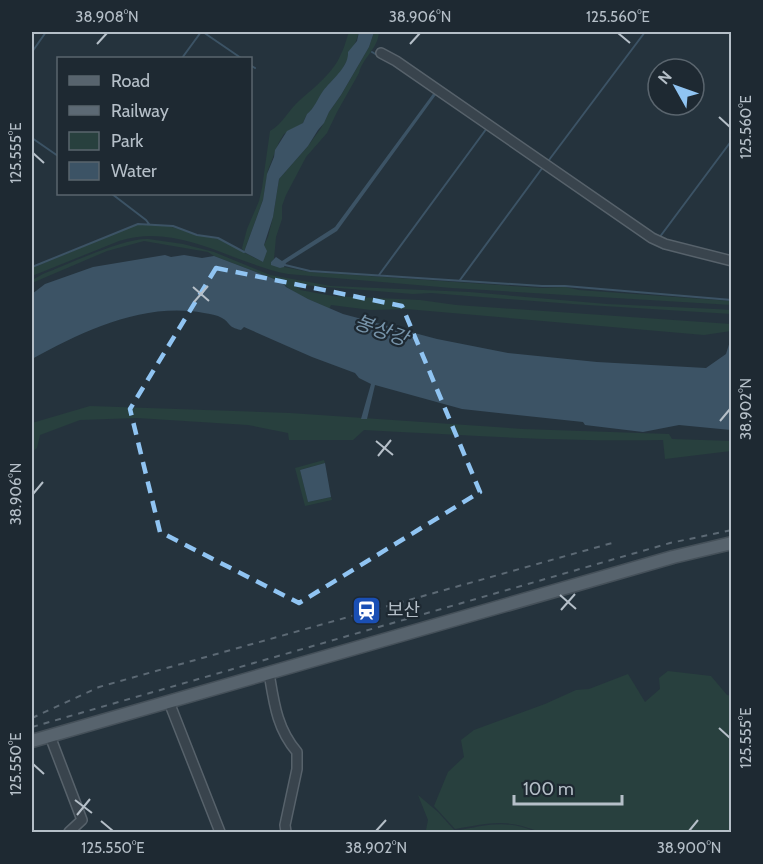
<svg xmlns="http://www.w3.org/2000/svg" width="763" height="864" font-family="Cabin,'Noto Sans KR',sans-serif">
<rect width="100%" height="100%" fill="#25333d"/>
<path fill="#28403e" d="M349,32h10c-2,9 -14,34 -20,42 -5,6 -12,11 -16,18 -5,7 -9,17 -16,22l-4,9 -19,11 -5,8 -11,28 -5,30 -19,52 -2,-4 5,-19 12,-28 3,-13 8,-57c13,-7 19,-22 30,-31 14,-12 34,-28 41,-46 4,-7 5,-15 8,-22z
M374,32h5c-1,17 -16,25 -20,41l-22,39 -10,21 -21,24 -20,38 -4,11v13l-6,18 -2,22 -3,3 13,5 26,5 232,16 23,-1 14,3 152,11 1,4 -280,-17 -164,-14c-57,-11 -109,-52 -169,-33l-87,35v-8l106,-44 28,1 31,10 21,4 45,23 1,-17 4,-8 5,-20 6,-38 29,-33 13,-18 8,-16 12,-17 28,-48z
M148,239l35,5 31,8 56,23 61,11 138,6 138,12 108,5 16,1 1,4 -160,-10 -141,-11 -18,1 -111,-9 -3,3 1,2 33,6 87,4 36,5 275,19v7l-27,4 -298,-26 -35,1 -40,-5 -2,4c-15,-9 -35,-13 -47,-27l-68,-26 -6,-4 -64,-11 -37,10 -75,32v-3l11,-6c26,-10 80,-36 105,-35z
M90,406l200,7 233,16 146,5 3,5 60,2 -1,10 -66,8 -2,-19c-100,2 -200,-5 -299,-10l-11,10h-64l-1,-7 -40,-8 -111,-7 -57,2 -40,15 -3,13 -5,4v-29z
M324,460l1,3 -25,7 8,32 23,-5 1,3 -27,6 -10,-38z
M668,671l43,5 16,19 4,1v136h-191c-35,-14 -49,-9 -85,-3l-21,-23 14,-34 16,-15 -3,-17 13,-10 71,-26 31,-14 13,-1 39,-15 17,28 15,-13 -1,-11z
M418,795l20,17 17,19c32,-6 50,-12 81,1h-119l9,-2 2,-10z"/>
<path fill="#3c5365" d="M359,32h15l-5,15 -28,48 -12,17 -5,11 -6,7 -10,16 -29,33 -6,38 -9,28 3,6 -4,11 -19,-10 19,-52 4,-26 7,-17 1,-7 12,-19 16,-8 4,-9c7,-5 11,-16 16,-23 8,-11 26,-24 25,-39l9,-11z
M435,91l3,1 -101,139 -51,32 -2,4 -4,1 -9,-3v-3l5,-5 6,4 53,-34z
M165,255l6,2 13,-2 18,3 12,-2 68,26 4,5 22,12 35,15 94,25 71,14 89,9 109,6 20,-14 5,-16v18l-2,7 3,7 -1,60 -52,-5 -36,7 -58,-7 -2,-3 -121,-13 -87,-24 -8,34h-6l10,-35 -12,-6 -4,-5 -43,-16 -68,-30 -3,3c-14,-3 -10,-7 -19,-12 -5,-3 -12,-4 -18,-5 -61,-11 -120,18 -172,46v-65l13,-10 48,-17z
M325,463l6,34 -23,5 -8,-32z"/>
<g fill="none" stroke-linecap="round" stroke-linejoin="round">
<path stroke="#3c5365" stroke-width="2" d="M203,32l38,26
M32,52l14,-20
M372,52l5,3
M182,58l19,-26
M250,65l5,3
M32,138l26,18
M549,160l96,-128
M112,194l34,26 3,4
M659,238l73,-98
M285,265l25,6 232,15h23l167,14
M32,267l106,-43 35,2 24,9 21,3 26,14
M379,275l108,-147
M460,280l83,-113"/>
<defs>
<path id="minor" d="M381,53l15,8 256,177 13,6 67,17
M269,673c5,30 8,56 28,79v17l-12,56 1,7
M169,702l51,130
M50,736l32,84 -13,12"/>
<path id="major" d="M32,741l641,-184 59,-14"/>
</defs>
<use href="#minor" stroke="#57626b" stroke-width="12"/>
<use href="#major" stroke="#455059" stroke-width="15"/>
<use href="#minor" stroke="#39444d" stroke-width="9"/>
<use href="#major" stroke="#57636d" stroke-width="12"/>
<path stroke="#5c6974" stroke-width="2" stroke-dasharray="6 6" stroke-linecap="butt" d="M32,718l67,-31 513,-144
M32,727l638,-184 62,-13"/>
</g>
<path fill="none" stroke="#90c4f2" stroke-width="4.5" stroke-dasharray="12 8" stroke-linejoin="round" d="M216,268l186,38 78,186 -181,111 -139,-71 -30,-123z"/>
<path fill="none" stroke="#b5bfc8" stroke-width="2" d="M618,33l12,10M97,44l10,-11M410,44l10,-11M719,117l11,10M33,153l11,10M193,287l16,14M194,302l14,-16M720,421l10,-12M376,441l17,14M378,456l13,-16M33,494l10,-12M560,595l16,14M561,610l14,-16M719,728l11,10M33,764l11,10M75,800l17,13M77,815l13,-16M101,821l12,10M376,831l10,-11M689,831l9,-11"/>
<defs>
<symbol id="station-square" viewBox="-11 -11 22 22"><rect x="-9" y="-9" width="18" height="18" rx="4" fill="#1a4fb4" stroke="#1e2932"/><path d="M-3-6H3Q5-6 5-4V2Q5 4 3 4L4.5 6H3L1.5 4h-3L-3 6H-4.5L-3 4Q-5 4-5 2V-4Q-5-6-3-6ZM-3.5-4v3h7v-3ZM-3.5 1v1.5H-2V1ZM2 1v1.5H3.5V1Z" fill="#fff"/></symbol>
</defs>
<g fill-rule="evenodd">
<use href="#station-square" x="350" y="594" width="33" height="33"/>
</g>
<g text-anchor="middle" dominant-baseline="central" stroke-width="4.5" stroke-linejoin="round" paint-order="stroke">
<g font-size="18" fill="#b5bfc8" stroke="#1e2932" text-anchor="start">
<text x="387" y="610">보산</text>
</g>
<g font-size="20" font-style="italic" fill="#7794aa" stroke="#1e2932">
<text transform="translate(381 330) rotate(20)">봉상강</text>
</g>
</g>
<rect width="763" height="864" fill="none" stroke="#1e2932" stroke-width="66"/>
<rect x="57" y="57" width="195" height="138" fill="#1e2932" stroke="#5a656e" stroke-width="1.5"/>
<rect x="69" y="76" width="30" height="9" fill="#57636d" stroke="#5a656e" stroke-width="1.5"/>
<text x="111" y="87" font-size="18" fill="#b5bfc8">Road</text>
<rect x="69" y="106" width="30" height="9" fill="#5c6974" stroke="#5a656e" stroke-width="1.5"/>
<text x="111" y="117" font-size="18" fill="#b5bfc8">Railway</text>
<rect x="69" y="132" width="30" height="18" fill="#28403e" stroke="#5a656e" stroke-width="1.5"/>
<text x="111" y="147" font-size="18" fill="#b5bfc8">Park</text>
<rect x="69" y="162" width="30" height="18" fill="#3c5365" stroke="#5a656e" stroke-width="1.5"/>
<text x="111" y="177" font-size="18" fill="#b5bfc8">Water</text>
<g transform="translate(676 87) rotate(310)"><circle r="28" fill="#1e2932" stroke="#5a656e" stroke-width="1.5"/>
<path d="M0-4.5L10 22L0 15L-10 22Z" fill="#90c4f2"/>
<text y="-9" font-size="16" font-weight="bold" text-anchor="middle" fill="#b5bfc8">N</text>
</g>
<path d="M514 795v9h108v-9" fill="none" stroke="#b5bfc8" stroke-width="3"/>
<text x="523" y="795" font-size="18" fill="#b5bfc8" stroke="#1e2932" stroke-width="4.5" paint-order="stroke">100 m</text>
<rect x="33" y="33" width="697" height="798" fill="none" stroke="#b5bfc8" stroke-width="2"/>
<g font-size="15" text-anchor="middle" fill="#b5bfc8">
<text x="107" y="22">38.908°N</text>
<text x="420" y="22">38.906°N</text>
<text x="618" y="22">125.560°E</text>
<text transform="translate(746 127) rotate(-90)" y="5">125.560°E</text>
<text transform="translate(16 153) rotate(-90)" y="5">125.555°E</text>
<text transform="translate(746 409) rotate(-90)" y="5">38.902°N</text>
<text transform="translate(16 494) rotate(-90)" y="5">38.906°N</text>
<text transform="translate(746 738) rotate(-90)" y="5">125.555°E</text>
<text transform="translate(16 764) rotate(-90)" y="5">125.550°E</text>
<text x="113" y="853">125.550°E</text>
<text x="376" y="853">38.902°N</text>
<text x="689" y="853">38.900°N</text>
</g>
</svg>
